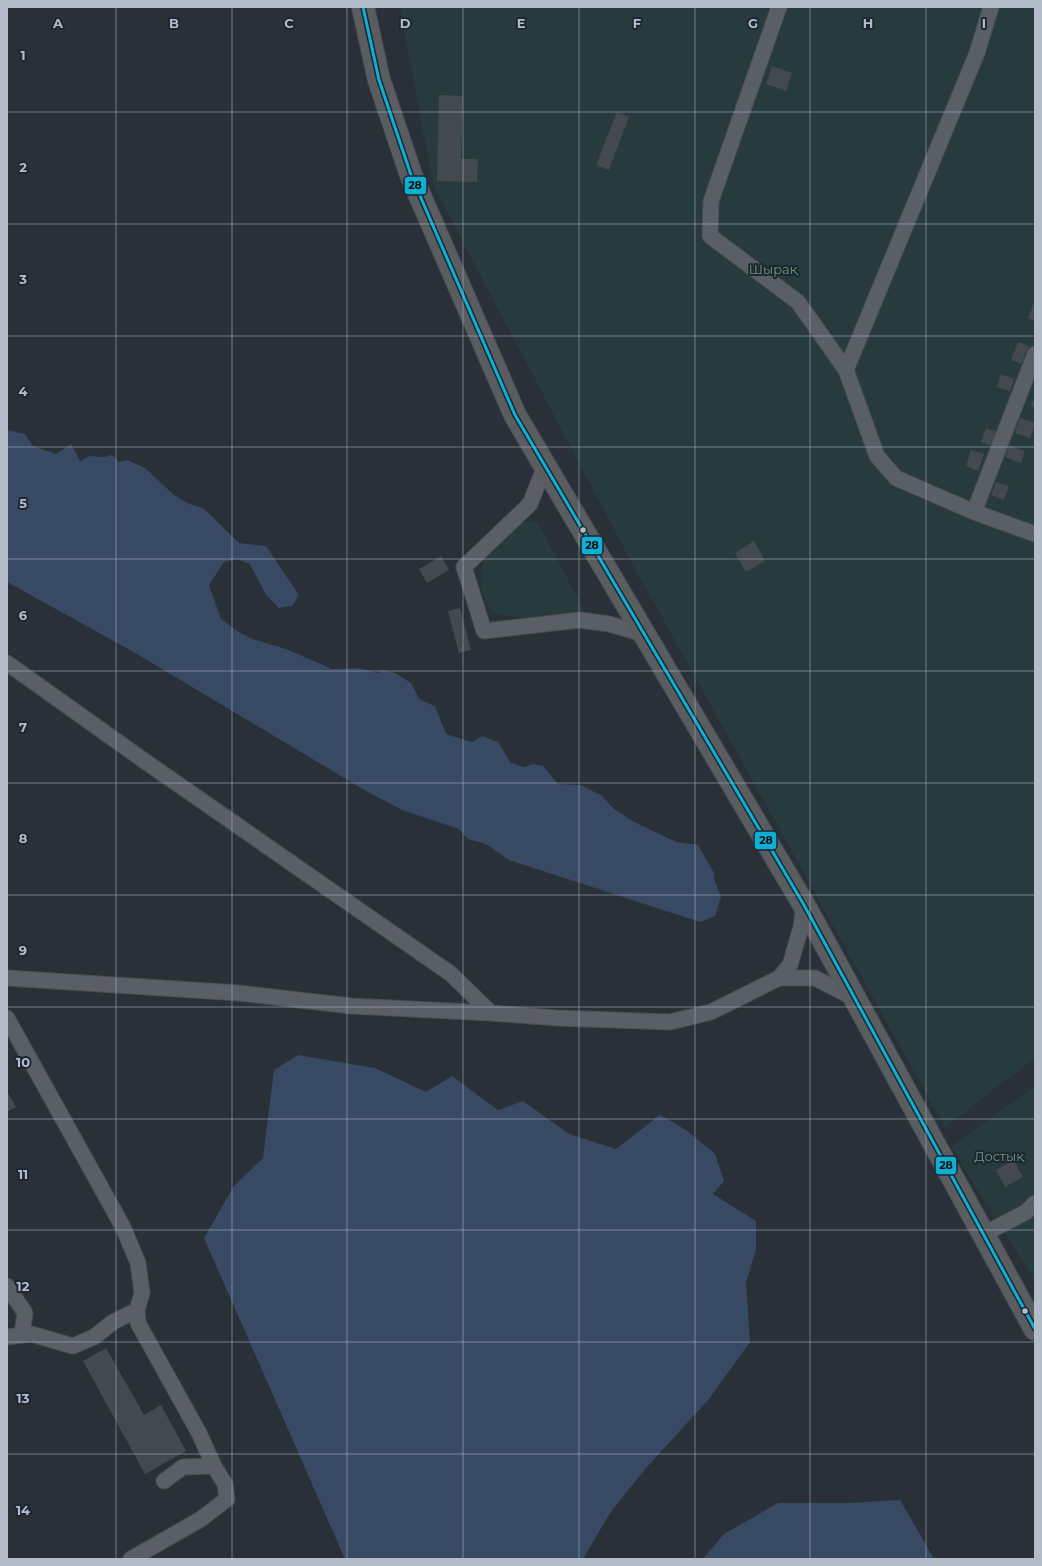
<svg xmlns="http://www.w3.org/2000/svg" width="1042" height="1566" font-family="Montserrat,sans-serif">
<rect width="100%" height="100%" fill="#2a3038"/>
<path fill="#273a3e" d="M400,7h635v1051l-90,69 -317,-571 -195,-371z
M537,521l47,89 -46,10 -46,-7 -11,-22 2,-36 17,-17 6,3 4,-12 15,-7z
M1035,1086v195l-84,-134z"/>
<path fill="#384963" d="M7,430l18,4 8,12 23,8 15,-10 9,17 10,-5 14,1 8,-2 7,7 8,-2 18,8 29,27 13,8 16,5 36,35 27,3 33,49 -7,11 -13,2 -13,-13 -16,-31 -14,-5 -12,3 -15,23 12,34 16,12 15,8 34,10 46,20 27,-1 18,5 5,-3 13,3 16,10 9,17 15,6 11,28 26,8 10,-6 16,6 13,21 13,4 9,-3 10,2 15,18 22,1 21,10 13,14 20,13 42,20 22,3 16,28v6l7,18 -6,19 -15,6 -191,-62 -23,-16 -18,-5 -9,-10 -57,-19 -36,-19 -229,-137 -130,-72z
M298,1055l77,13 51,24 26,-16 46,34 25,-9 46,33 47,15 44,-34 26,15 29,24 9,27 -11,13 43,27v28l-10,34 4,59 -41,57 -63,69 -36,45 -27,46h-238l-141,-321 30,-52 29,-28 11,-88z
M900,1500l34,59h-231l21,-25 54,-31h71z"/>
<path fill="#444950" d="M772,66l20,7 -6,18 -20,-7z
M439,95l24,1 -2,63h17l-1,23 -40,-1z
M617,112l12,5 -20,53 -13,-5z
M1035,301v20l-7,-3z
M1018,342l11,4 -8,18 -10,-4z
M1001,374l13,5 -4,12 -13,-4z
M1035,395v12l-4,-1z
M1020,418l15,5 -5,15 -15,-5z
M986,428l11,4 -5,14 -11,-4z
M1009,445l16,6 -4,12 -16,-6z
M971,450l13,4 -6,17 -12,-5z
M996,482l13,4 -5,14 -13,-5z
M754,541l11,20 -19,11 -11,-19z
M441,556l8,14 -22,13 -8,-14z
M460,608l11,42 -12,3 -11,-42z
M7,1091l9,16 -9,5z
M1014,1160l9,17 -18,10 -9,-17z
M106,1348l38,67 17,-10 25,46 -41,23 -62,-113z"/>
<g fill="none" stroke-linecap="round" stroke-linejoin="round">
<defs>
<path id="minor" d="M779,7l-68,194 -1,35 88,66 48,68 31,86 19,22 78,34 61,22
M846,370l131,-317 14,-46
M545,466l-15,38 -66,63 20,64 96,-11 29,4 35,10
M974,512l61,-158
M7,663l139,99 305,212 40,39 66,5 113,4 41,-10 68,-34 11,-13 11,-38 3,-22
M7,978l232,15 112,13 140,7
M779,978h36l39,20
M7,1018l116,209 15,36 4,30 -5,17 -24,12 -19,15 -21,9 -42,-12 -24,3
M984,1234l42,-22 9,-9
M7,1286l18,27 -3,22
M137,1310l1,13 61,110 15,33
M131,1559l70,-40 26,-20 -2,-15 -11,-18 -31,1 -19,14"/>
<path id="highway" d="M363,7l16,73 32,95 104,240 289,490 231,424"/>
</defs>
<use href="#minor" stroke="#484c53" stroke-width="17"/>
<use href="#highway" stroke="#474c53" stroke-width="24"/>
<use href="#minor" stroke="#5a5e66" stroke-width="15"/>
<use href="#highway" stroke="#5a5d60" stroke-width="22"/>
<defs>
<path id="bus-1" d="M363,7l16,73 32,95 104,240 289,490 231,424"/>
</defs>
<use href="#bus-1" stroke="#1d2633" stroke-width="6"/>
<use href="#bus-1" stroke="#0dafd3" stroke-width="3"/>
</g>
<path fill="none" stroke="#b4bcc9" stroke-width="1" stroke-opacity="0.55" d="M116,7v1552M232,7v1552M347,7v1552M463,7v1552M579,7v1552M695,7v1552M810,7v1552M926,7v1552M7,112h1028M7,224h1028M7,336h1028M7,447h1028M7,559h1028M7,671h1028M7,783h1028M7,895h1028M7,1007h1028M7,1119h1028M7,1230h1028M7,1342h1028M7,1454h1028"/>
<g fill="#b4bcc9" stroke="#1d2633" stroke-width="1.5">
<circle cx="583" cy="530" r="3.5"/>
<circle cx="1025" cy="1311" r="3.5"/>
</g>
<g text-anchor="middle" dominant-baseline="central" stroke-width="4" stroke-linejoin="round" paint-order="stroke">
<g font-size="13" fill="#6b9a76" stroke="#1d2633">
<text x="773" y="269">Шырақ</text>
<text x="999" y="1156">Достық</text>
</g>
</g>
<g font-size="13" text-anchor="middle" font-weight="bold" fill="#b4bcc9" stroke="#1d2633" stroke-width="4" stroke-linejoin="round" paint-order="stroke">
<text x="58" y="28">A</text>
<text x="174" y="28">B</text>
<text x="289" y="28">C</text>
<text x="405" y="28">D</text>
<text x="521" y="28">E</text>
<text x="637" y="28">F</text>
<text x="753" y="28">G</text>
<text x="868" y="28">H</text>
<text x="984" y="28">I</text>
<text x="23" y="60">1</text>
<text x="23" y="172">2</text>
<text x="23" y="284">3</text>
<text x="23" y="396">4</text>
<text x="23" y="508">5</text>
<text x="23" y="620">6</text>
<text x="23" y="732">7</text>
<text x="23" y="843">8</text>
<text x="23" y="955">9</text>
<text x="23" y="1067">10</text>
<text x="23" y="1179">11</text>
<text x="23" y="1291">12</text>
<text x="23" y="1403">13</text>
<text x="23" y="1515">14</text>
</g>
<g stroke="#1d2633" stroke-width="1.5">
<rect x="404" y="176" width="23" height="19" rx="4" fill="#0dafd3"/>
<rect x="581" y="536" width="22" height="19" rx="4" fill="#0dafd3"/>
<rect x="754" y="831" width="23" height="19" rx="4" fill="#0dafd3"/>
<rect x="935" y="1156" width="22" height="19" rx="4" fill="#0dafd3"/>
</g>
<g font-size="11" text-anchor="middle" font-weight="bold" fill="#111">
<text x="415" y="189">28</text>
<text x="592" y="549">28</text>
<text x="766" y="844">28</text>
<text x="946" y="1169">28</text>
</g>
<rect width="1042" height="1566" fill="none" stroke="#b4bcc9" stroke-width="16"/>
</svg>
